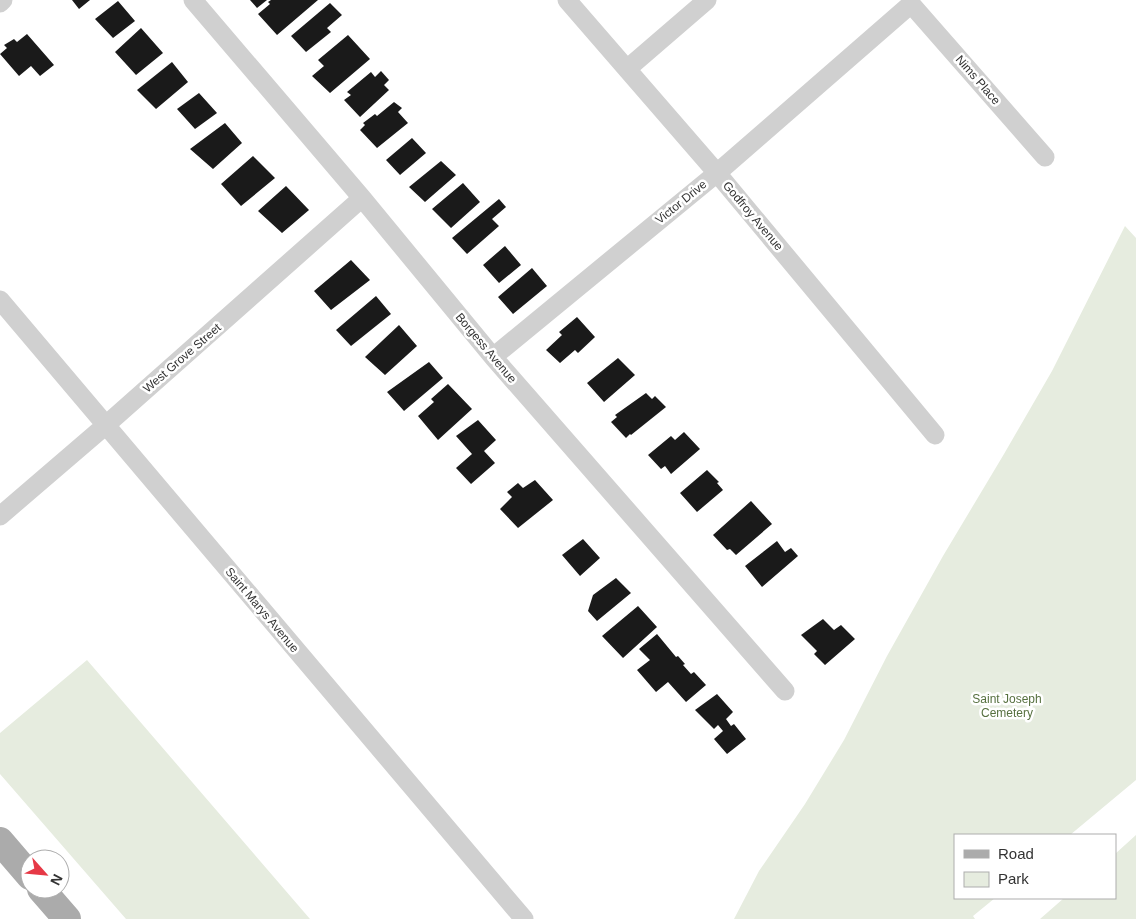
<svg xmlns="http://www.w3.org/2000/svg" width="1136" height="919" font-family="Helvetica,sans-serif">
<rect width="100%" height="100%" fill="#fff"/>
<path fill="#e6ecdf" d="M1125,226l11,12v542l-66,55h-115v63h40l-22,18 2,3h-241l25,-48 46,-67 39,-64 43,-84 56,-100 61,-102 48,-83z
M87,660l223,259h-184l-126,-145v-41z
M1136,835v84h-96l24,-21h51v-44z"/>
<path fill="#1a1a1a" d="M72,0h18l-11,9z
M250,0h17l-10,8z
M271,0h47l-41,35 -19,-21 12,-10 -2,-2z
M118,1l17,20 -22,17 -18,-19z
M330,3l12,12 -15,13 4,4 -25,20 -15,-16z
M141,28l22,25 -27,22 -21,-23z
M27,34l27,31 -14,11 -9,-10 -12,10 -19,-22 7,-6 -3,-3 10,-6 3,3z
M348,35l22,24 -40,34 -18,-17 12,-10 -6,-6z
M172,62l16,20 -32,27 -19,-19z
M381,71l8,9 -5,5 5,5 -29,27 -16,-17 7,-5 -4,-3 24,-20 4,5z
M199,93l18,20 -22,16 -18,-20z
M394,102l8,6 -4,4 10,11 -31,25 -17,-18 5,-5 -2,-2 12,-9 2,2z
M225,123l17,20 -29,26 -23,-20z
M412,138l14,15 -26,22 -14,-15z
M253,156l22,22 -34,28 -20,-22z
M441,161l15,14 -31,27 -16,-15z
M463,183l17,19 -29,26 -19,-19z
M286,186l23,24 -27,23 -24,-22z
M499,199l7,8 -14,12 7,7 -32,28 -15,-16z
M505,246l16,19 -22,18 -16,-18z
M351,260l19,20 -39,30 -17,-19z
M532,268l15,18 -34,28 -15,-17z
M376,296l15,18 -40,32 -15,-16z
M577,317l18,20 -17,16 -3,-3 -15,13 -14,-13 16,-15 -3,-3z
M399,325l18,21 -32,29 -20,-18z
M618,358l17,17 -31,27 -17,-19z
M429,362l14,16 -39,33 -17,-19z
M448,384l24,25 -34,31 -20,-24 16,-14 -3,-3z
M646,393l6,6 3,-3 11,11 -35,28 -1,-1 -4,4 -15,-16 6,-5 -2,-2z
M478,420l18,20 -12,11 11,12 -24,21 -15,-16 16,-14 -16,-18z
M684,432l16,17 -29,25 -6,-8 -4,3 -13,-14 23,-19 4,4z
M707,470l12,12 -2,1 6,7 -26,22 -17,-19z
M535,480l18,20 -35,28 -18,-19 12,-12 -5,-5 11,-9 5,5z
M751,501l21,23 -36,31 -6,-6 -3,1 -14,-15z
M583,539l17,19 -20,18 -18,-21z
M777,541l8,11 6,-4 7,8 -36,31 -17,-21z
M616,578l15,15 -34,28 -9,-10 5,-16z
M638,606l19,21 -34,31 -21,-22z
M823,619l11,11 7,-5 14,14 -30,26 -11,-11 3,-3 -16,-16z
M657,634l19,23 2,-1 7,8 -2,1 8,9 3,-2 12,13 -20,17 -18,-20 -12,10 -19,-22 13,-10 -11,-11z
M717,694l16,18 -7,7 5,7 3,-2 12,15 -19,15 -13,-15 9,-8 -5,-6 -4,4 -19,-19z"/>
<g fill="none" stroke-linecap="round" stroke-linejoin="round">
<path stroke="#d0d0d0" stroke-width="19" d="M193,0l169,198 131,159 292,334
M567,0l150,173 218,262
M0,3l3,-3
M627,69l80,-69
M0,300l524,619
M493,357l224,-184 194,-169 134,153
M0,516l106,-91 256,-227"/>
<path stroke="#ababab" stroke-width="28" d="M0,841l30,35
M41,889l26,30"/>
</g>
<g text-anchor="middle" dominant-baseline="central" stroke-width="5" stroke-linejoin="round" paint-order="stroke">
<g font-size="12" fill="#333" stroke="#fff">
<text transform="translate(978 80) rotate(49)">Nims Place</text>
<text transform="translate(681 202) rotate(-39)">Victor Drive</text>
<text transform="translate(753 216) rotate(50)">Godfroy Avenue</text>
<text transform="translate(486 348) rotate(50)">Borgess Avenue</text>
<text transform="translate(182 358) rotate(-41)">West Grove Street</text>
<text transform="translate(262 610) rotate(50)">Saint Marys Avenue</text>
</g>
<g font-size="12" fill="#56703f" stroke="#fff">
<text x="1007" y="699">Saint Joseph<tspan x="1007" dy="14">Cemetery</tspan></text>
</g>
</g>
<rect x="954" y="834" width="162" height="65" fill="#ffffff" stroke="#adadad"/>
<rect x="964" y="850" width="25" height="8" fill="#ababab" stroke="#adadad"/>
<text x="998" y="859" font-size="15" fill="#333333">Road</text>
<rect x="964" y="872" width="25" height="15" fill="#e6ecdf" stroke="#adadad"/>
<text x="998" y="884" font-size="15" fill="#333333">Park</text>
<g transform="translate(45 874) rotate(117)"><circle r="24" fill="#ffffff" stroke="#adadad"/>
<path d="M0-4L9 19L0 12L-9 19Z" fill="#e63946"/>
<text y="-8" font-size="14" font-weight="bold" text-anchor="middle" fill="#333333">N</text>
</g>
</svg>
